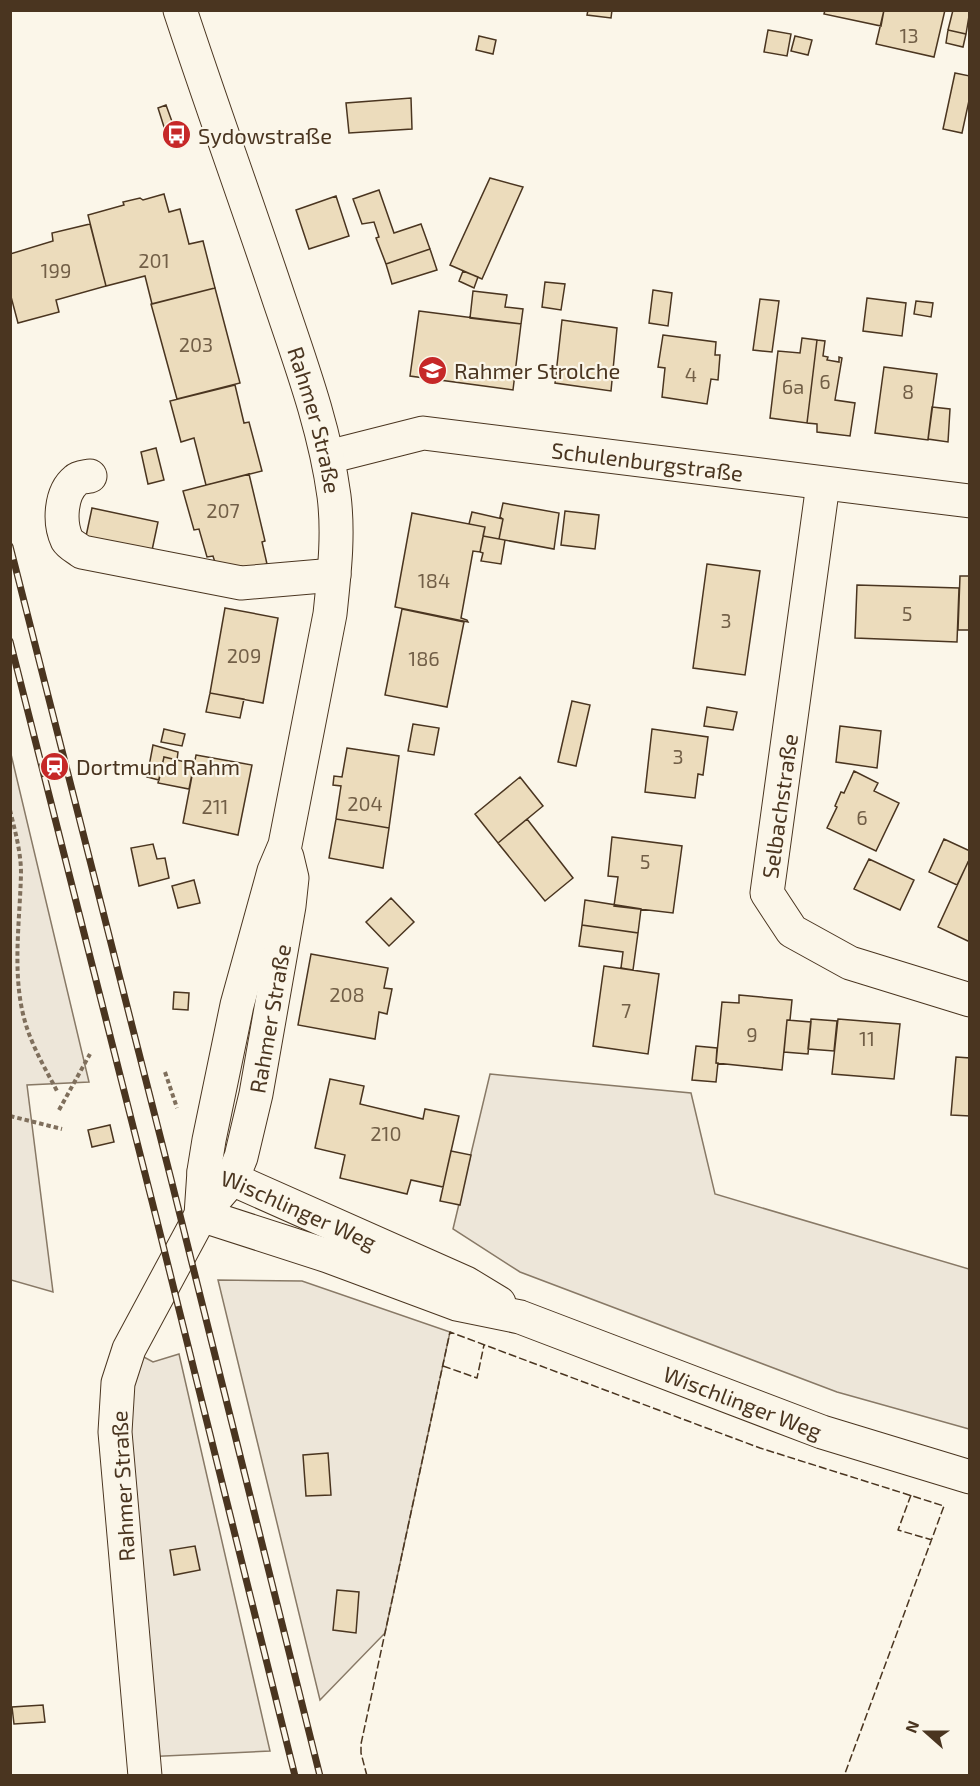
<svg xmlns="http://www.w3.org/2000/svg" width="980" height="1786" font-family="'Exo 2',sans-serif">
<rect width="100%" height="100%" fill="#fbf6e9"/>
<path fill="#ede6d9" stroke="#887966" stroke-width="1.5" d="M10,750l79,332 -62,3 26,207 -42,-12z
M490,1074l201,19 24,101 254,75v160l-132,-37 -317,-120 -67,-43z
M218,1280l84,1 148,51 -65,301 -65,67z
M129,1349l24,13 26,-8 91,397 -127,6 -6,-80z"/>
<path fill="#ecdcbc" stroke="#4a3520" stroke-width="1.5" d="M588,10h24l-1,8 -24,-3z
M825,10h59l-3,16 -57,-12z
M884,10h61l-11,47 -58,-13z
M953,10h17l-4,24 -18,-4z
M768,30l23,4 -4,22 -23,-4z
M948,30l18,4 -3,13 -17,-4z
M479,36l17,4 -3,14 -17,-4z
M795,36l17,4 -4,15 -17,-4z
M955,73l15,3v20l-8,37 -19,-4z
M411,98l1,31 -63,4 -3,-30z
M166,105l8,22 -9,3 -7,-22z
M490,178l33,9 -41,92 -32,-14z
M379,190l15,43 27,-9 9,25 -44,15 -10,-26 3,-1 -5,-15 -12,2 -9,-25z
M164,194l5,18 11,-3 9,35 14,-3 12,47 -63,16 -7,-28 -39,10 -18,-71 36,-10 -1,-3 17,-4 3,2z
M336,196l13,40 -40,13 -13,-39z
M90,224l16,62 -50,14 3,12 -41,11 -8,-30v-39l43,-13 -1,-8z
M430,249l7,21 -45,14 -6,-20z
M463,271l15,6 -4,11 -15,-7z
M545,282l20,2 -4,26 -19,-3z
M215,288l25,95 -63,16 -26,-95z
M653,290l19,3 -4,33 -19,-3z
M473,291l34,4 -2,12 18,2 -2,15 -51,-6z
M867,298l39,5 -4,33 -39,-5z
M760,299l19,2 -7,51 -19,-2z
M916,301l17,2 -2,14 -17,-3z
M419,311l102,13 -8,66 -103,-14z
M562,320l55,8 -6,63 -56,-8z
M663,335l53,7 -1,13h5l-2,25 -7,-1 -4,25 -45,-7 3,-29 -7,-1z
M802,338l15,2 -10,83 -37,-5 8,-67 22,2z
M817,340l8,1 -2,15 5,1 -1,3 12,2v-5l3,1 -7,42 20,3 -5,33 -33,-4v-8l-10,-1z
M884,367l53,7 -9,66 -53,-7z
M235,385l9,38 5,-1 13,49 -56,14 -12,-47 -13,4 -11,-41z
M932,407l18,2 -2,33 -20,-3z
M156,448l8,32 -16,4 -7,-32z
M249,474l16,67 -3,1 5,22 -32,8h-17l-5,-16 -6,1 -8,-28 -5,1 -11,-39z
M503,503l56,10 -5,36 -55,-10 4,-20 -3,-2z
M92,508l66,14 -7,33 -66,-14z
M565,511l34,4 -4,34 -34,-4z
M472,512l31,7 -4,20 -16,-3 2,-9 -16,-3z
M412,513l73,14 -5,25 -7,-1 -12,67 6,2 1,2 -73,-15z
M483,536l22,4 -4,24 -20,-3 2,-8 -3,-1z
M707,564l53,7 -15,104 -52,-7z
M960,576h10v54h-12z
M857,585l102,3 -2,54 -102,-4z
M225,608l53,10 -15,85 -53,-10z
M402,609l62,13 -17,85 -62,-12z
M210,693l34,6 -4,19 -34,-6z
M572,701l18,4 -14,61 -18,-4z
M707,707l30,5 -4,18 -29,-4z
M413,724l26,4 -5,27 -26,-4z
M840,726l41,5 -4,37 -41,-6z
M164,729l21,5 -3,12 -21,-4z
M652,729l56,8 -5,38 -5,-1 -3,24 -50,-6z
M153,745l25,7 -1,8 -13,-3 -5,23 -12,-3z
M347,748l52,8 -10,72 -53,-9 5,-33 -8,-1 1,-9 8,1z
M196,755l56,10 -14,70 -55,-12z
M164,757l30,7 -5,25 -31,-6z
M854,771l24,12 -4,8 25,12 -23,48 -49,-23 10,-21 -2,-1 6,-14 3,1z
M520,777l23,29 -45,37 -23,-29z
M336,819l53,9 -6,40 -54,-10z
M527,819l46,59 -28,23 -47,-58z
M612,837l70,9 -9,67 -59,-7 4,-29 -10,-1z
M944,839l26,12v7l-13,27 -28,-13z
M153,844l4,15 8,-1 4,20 -30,8 -8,-38z
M869,859l45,21 -14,30 -46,-21z
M968,862l2,1v79l-32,-15z
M194,880l6,23 -22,5 -6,-22z
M391,898l23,24 -25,24 -23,-24z
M585,900l56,9 -3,24 -56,-8z
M582,925l56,8 -5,37 -12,-2 2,-16 -44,-6z
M311,954l77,14 -4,20 8,1 -5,25 -8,-2 -4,27 -77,-14z
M604,966l55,8 -11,80 -55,-8z
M174,992l15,1 -1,17 -15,-1z
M739,995l53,5 -2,20h-3l-5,50 -66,-7 6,-61 17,1z
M811,1019l26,2 -3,30 -26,-2z
M838,1019l62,5 -6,55 -62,-5z
M787,1020l24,2 -3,32 -24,-2z
M696,1046l21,2 -1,15h2l-2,19 -24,-2z
M956,1057l14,1v58l-19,-1z
M330,1079l34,7 -4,18 63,15 2,-10 34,7 -16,71 -32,-7 -4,14 -67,-16 5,-23 -30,-7z
M110,1125l4,17 -22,5 -4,-17z
M451,1151l20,4 -11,50 -20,-4z
M328,1453l3,42 -25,1 -3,-41z
M195,1546l5,24 -26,5 -4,-25z
M337,1590l22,2 -3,41 -23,-3z
M43,1705l2,17 -31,2 -2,-17z"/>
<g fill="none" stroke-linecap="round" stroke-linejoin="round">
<defs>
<g id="minor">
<path id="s1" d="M328,457l95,-24 547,68"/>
<path d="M90,476c-5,1 -11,1 -14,4 -16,13 -17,43 -9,60 3,5 10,8 15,12l159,31 93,-8"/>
<path d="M823,484l-56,409 25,38 58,32 120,37"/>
<path id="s2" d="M204,1172l28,7 234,104 33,20"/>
<path id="s3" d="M201,1215l127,41 129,48 63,13 302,115 148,45"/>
</g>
<g id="major">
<path id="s4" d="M180,10c32,97 67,193 99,289 22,65 46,130 55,197 5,40 0,79 -4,118l-45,231 -11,26 -37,134 -28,135 -5,31 -3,44"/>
<path id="s5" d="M145,1776l-30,-344 3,-49 11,-34 72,-134 31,-36 9,-22 15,-63 33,-188 3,-28 -5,-21"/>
</g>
</defs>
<use href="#minor" stroke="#4a3520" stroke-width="35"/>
<use href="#major" stroke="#4a3520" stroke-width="35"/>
<path stroke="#7f6f5c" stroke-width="4" stroke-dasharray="4.5 3" stroke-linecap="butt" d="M10,810c5,21 11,42 11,63 -1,49 -10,104 5,152 7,23 20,45 31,66
M165,1072l12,36
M59,1110l31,-56
M10,1116l52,13"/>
<use href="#minor" stroke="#fbf6e9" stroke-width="33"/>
<use href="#major" stroke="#fbf6e9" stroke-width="33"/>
<defs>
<path id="rail" d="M10,546l161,633 149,597
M10,641l146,576 139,559"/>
</defs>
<use href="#rail" stroke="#4a3520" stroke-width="7"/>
<use href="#rail" stroke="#fbf6e9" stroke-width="4.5" stroke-dasharray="14" stroke-linecap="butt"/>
<path stroke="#4a3520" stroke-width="1.5" stroke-dasharray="8 3" stroke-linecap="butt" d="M443,1366l34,12 7,-33
M911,1495l-13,35 34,10
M367,1776l-6,-23v-9l89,-412 310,116 184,58 -100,270"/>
</g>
<defs>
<symbol id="bus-disc" viewBox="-11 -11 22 22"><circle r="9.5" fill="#c62828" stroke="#fbf6e9"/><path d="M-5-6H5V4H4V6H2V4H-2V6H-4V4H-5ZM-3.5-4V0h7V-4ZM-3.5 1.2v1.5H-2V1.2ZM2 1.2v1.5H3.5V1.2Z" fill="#fff"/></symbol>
<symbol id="school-disc" viewBox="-11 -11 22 22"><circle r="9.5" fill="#c62828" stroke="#fbf6e9"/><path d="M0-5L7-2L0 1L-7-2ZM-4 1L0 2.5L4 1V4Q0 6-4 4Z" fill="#fff"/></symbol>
<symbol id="station-disc" viewBox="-11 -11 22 22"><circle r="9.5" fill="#c62828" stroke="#fbf6e9"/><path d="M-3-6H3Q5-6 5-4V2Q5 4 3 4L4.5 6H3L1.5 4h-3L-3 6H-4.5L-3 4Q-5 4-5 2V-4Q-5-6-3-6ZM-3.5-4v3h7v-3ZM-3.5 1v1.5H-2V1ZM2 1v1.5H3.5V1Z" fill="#fff"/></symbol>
</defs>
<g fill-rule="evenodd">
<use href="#bus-disc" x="160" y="118" width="33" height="33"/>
<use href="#school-disc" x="416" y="354" width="33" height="33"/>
<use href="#station-disc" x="38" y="750" width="33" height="33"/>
</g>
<g text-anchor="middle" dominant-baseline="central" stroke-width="4.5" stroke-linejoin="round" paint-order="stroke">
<g font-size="20" fill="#725f47">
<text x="909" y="35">13</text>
<text x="154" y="260">201</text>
<text x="56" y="270">199</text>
<text x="196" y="344">203</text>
<text x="691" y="374">4</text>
<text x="825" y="381">6</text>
<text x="793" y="386">6a</text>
<text x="908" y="391">8</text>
<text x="223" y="510">207</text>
<text x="434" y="580">184</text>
<text x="907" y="613">5</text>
<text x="726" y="620">3</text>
<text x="244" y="655">209</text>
<text x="424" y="658">186</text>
<text x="678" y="756">3</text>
<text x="365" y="803">204</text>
<text x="215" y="806">211</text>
<text x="862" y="817">6</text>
<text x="645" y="861">5</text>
<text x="347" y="994">208</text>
<text x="626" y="1010">7</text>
<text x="752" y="1034">9</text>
<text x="867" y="1038">11</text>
<text x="386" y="1133">210</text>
</g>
<g font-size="22" fill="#4a3520" stroke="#fbf6e9" text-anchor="start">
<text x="198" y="135">Sydowstraße</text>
<text x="454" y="370">Rahmer Strolche</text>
<text x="76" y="766">Dortmund Rahm</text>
</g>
<g font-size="22" fill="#4a3520" stroke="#fbf6e9">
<text stroke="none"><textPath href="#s4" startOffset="432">Rahmer Straße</textPath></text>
<text stroke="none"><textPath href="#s1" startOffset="324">Schulenburgstraße</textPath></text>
<text transform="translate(779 806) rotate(-82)">Selbachstraße</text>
<text stroke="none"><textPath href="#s5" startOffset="795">Rahmer Straße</textPath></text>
<text stroke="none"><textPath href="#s2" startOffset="102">Wischlinger Weg</textPath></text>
<text stroke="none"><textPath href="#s3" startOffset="574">Wischlinger Weg</textPath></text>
<text transform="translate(122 1486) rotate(-93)">Rahmer Straße</text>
</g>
</g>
<rect width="980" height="1786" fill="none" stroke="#4a3520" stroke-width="24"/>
<g transform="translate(926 1732) rotate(291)" stroke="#fbf6e9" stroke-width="4.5" paint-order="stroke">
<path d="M0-4.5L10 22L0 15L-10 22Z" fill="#4a3520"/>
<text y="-9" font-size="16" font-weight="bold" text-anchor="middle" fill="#4a3520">N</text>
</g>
</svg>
